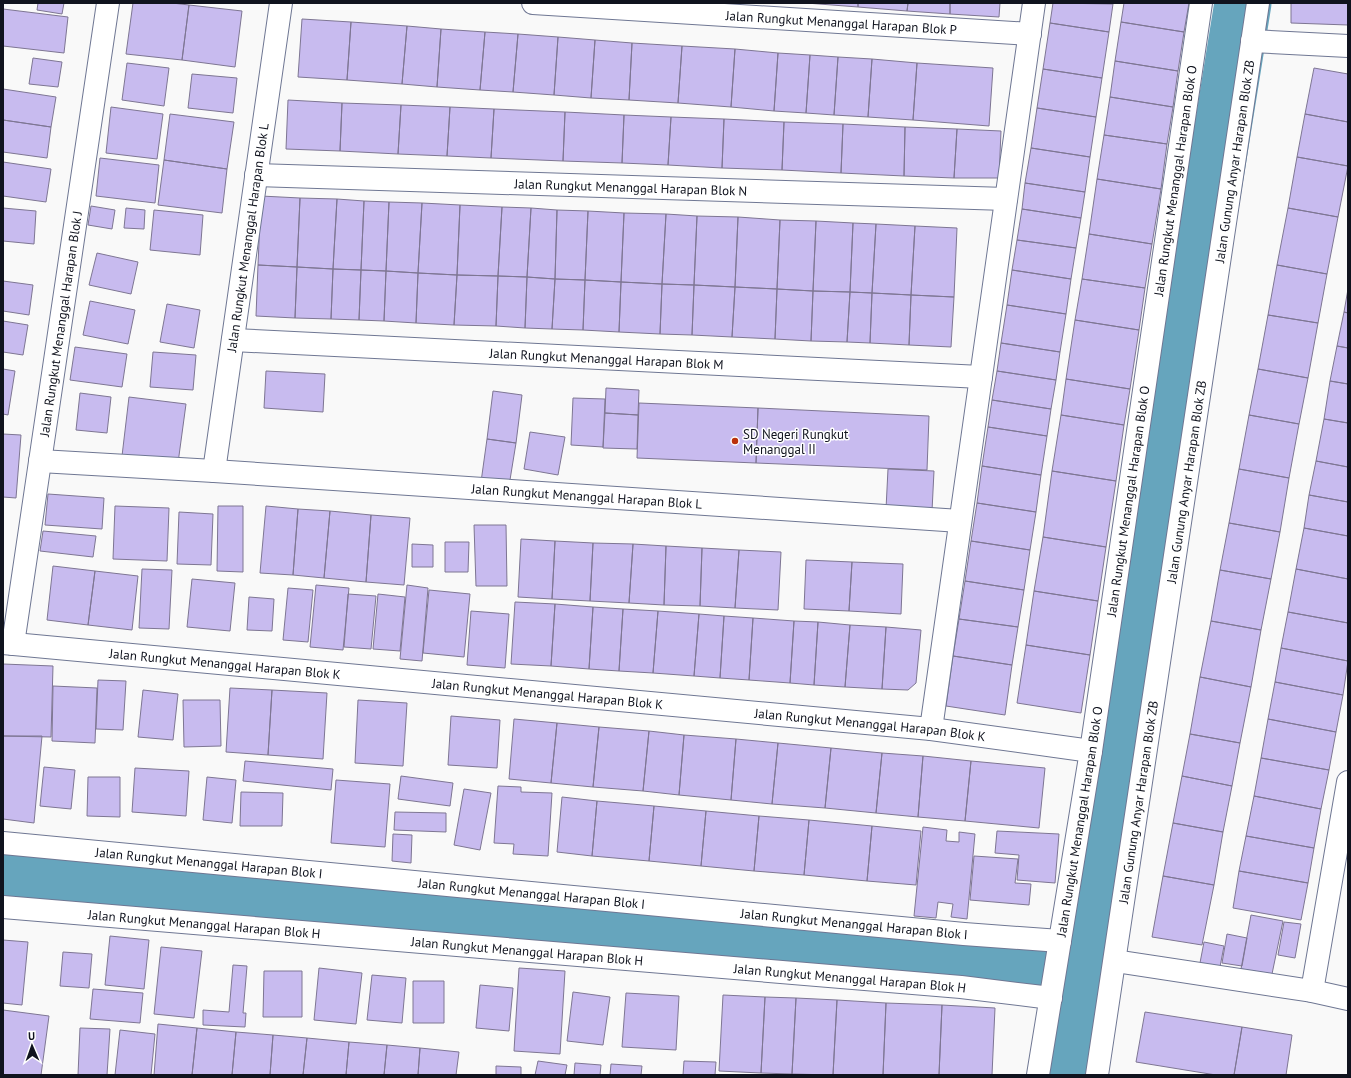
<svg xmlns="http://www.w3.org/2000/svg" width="1351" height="1078" font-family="'PT Sans',sans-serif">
<rect width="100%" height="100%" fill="#f9f9f9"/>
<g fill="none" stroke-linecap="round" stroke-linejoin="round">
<path stroke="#66a5bd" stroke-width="57" d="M3,875l398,38 685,62
M1070,1075l173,-1072"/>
</g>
<path fill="#c8bbef" stroke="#7e7693" d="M38,3h26l-2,11 -25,-4z
M133,3h39l17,2 -7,55 -56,-6z
M806,3h52v4z
M858,3h50l-1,8 -49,-4z
M908,3h42v11l-43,-3z
M950,3h50l-1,14 -49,-3z
M1053,3l60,1 -4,28 -59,-9z
M1124,3h65l-5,29 -63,-10z
M1291,3h57v22l-57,-2z
M189,5l53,6 -7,56 -53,-7z
M3,9l65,8 -4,36 -61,-7z
M302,19l49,3 -4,58 -49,-3z
M351,22l56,4 -5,58 -55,-4z
M1121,22l63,10 -6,39 -63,-10z
M1050,23l59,9 -7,46 -59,-9z
M407,26l34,3 -4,58 -35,-3z
M441,29l44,3 -5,58 -43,-3z
M485,32l33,2 -5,58 -33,-2z
M518,34l40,3 -4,58 -41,-3z
M558,37l37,3 -4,58 -37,-3z
M595,40l37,3 -3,57 -38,-2z
M632,43l50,3 -4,57 -49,-3z
M682,46l53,3 -4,58 -53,-4z
M735,49l43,4 -4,58 -43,-4z
M778,53l32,2 -4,58 -32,-2z
M810,55l28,2 -4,58 -28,-2z
M838,57l34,2 -4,58 -34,-2z
M33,58l29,4 -4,25 -29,-3z
M872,59l45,4 -4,57 -45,-3z
M1115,61l63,10 -5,36 -63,-10z
M127,63l42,5 -5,38 -42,-6z
M917,63l76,5 -4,58 -76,-6z
M1314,68l34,6v48l-43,-8z
M1043,69l59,9 -6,39 -59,-9z
M192,74l45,4 -4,35 -45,-5z
M3,89l53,8 -5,30 -48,-7z
M1110,97l63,10 -6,37 -63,-9z
M288,100l54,3 -2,48 -54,-2z
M342,103l59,2 -3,49 -58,-3z
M401,105l49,2 -3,49 -49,-2z
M111,107l52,7 -6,45 -51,-6z
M450,107l44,2 -3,49 -44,-2z
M1037,108l59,9 -6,40 -59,-9z
M494,109l71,3 -2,49 -72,-3z
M565,112l59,3 -2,48 -59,-2z
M170,114l64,8 -7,47 -63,-9z
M1305,114l43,8v44l-51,-9z
M624,115l47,2 -3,48 -46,-2z
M671,117l53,2 -2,49 -54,-3z
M724,119l60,3 -2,48 -60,-2z
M3,120l48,7 -4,31 -44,-6z
M784,122l59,2 -2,49 -59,-3z
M843,124l62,3 -1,49 -63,-3z
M905,127l52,2 -3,49 -50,-2z
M957,129l44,2 -2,47h-45z
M1104,135l63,9 -6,45 -64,-10z
M1031,148l59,9 -5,35 -60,-9z
M1297,157l51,9 -10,51 -50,-9z
M100,158l59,7 -4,38 -59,-7z
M164,160l63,9 -5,44 -64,-8z
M3,162l48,7 -5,33 -43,-6z
M1097,179l64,10 -9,55 -63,-10z
M1025,183l60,9 -4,26 -59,-9z
M261,196l39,2 -3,69 -39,-2z
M300,198l37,1 -4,70 -36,-2z
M337,199l27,2 -3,69 -28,-1z
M364,201l25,1 -3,69 -25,-1z
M389,202l33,1 -4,70 -32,-2z
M422,203l38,2 -3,70 -39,-2z
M460,205l42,2 -4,69 -41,-1z
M91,206l24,4 -3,19 -24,-4z
M502,207l29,1 -4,69 -29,-1z
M3,208l33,3 -2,33 -31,-3z
M126,208l19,2 -1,19 -20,-1z
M531,208l26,2 -2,69 -28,-2z
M1288,208l50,9 -11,57 -50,-9z
M1022,209l59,9 -5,30 -59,-8z
M154,210l49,5 -3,40 -50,-5z
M557,210l31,1 -3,69 -30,-1z
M588,211l36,2 -3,69 -36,-2z
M624,213l42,1 -4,70 -41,-2z
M666,214l31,2 -3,69 -32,-1z
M697,216l41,1 -3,70 -41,-2z
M738,217l42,3 -3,69 -42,-2z
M780,220l36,1 -3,70 -36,-2z
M816,221l37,2 -3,69 -37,-1z
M853,223l23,1 -4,69 -22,-1z
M876,224l39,2 -4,69 -39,-2z
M915,226l42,2 -3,69 -43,-2z
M1089,234l63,10 -7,44 -63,-9z
M1017,240l59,8 -5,31 -59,-9z
M97,253l41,9 -7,32 -42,-9z
M258,265l39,2 -2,51 -39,-2z
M1277,265l50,9 -9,49 -50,-8z
M297,267l36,2 -2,50 -36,-1z
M333,269l28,1 -2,50 -28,-1z
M361,270l25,1 -2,50 -25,-1z
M1012,270l59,9 -5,35 -59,-9z
M386,271l32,2 -2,50 -32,-2z
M418,273l39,2 -3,50 -38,-2z
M457,275l41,1 -2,50 -42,-1z
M498,276l29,1 -2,51 -29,-2z
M527,277l28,2 -3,50 -27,-1z
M555,279l30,1 -2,50 -31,-1z
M1082,279l63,9 -6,42 -64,-10z
M585,280l36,2 -2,50 -36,-2z
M3,281l30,4 -4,30 -26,-4z
M621,282l41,2 -2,50 -41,-2z
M662,284l32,1 -2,50 -32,-1z
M694,285l41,2 -3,50 -40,-2z
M735,287l42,2 -2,50 -43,-2z
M777,289l36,2 -2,50 -36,-2z
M1348,289v24l-4,-1z
M813,291l37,1 -3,50 -36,-1z
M850,292l22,1 -2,50 -23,-1z
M872,293l39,2 -2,50 -39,-2z
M911,295l43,2 -3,50 -42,-2z
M90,301l45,9 -7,34 -45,-9z
M167,304l33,6 -6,38 -34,-6z
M1007,305l59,9 -6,38 -59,-9z
M1344,312l4,1v35l-11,-2z
M1268,315l50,8 -10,55 -50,-9z
M1075,320l64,10 -9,59 -64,-10z
M3,321l25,4 -5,30 -20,-3z
M1001,343l59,9 -4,28 -59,-9z
M1337,346l11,2v36l-18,-3z
M75,347l52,7 -5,33 -52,-7z
M153,352l43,3 -3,35 -43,-3z
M3,369l12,2 -7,44 -5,-1z
M1258,369l50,9 -9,46 -50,-9z
M266,371l59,3 -2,38 -59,-4z
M997,371l59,9 -5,29 -59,-9z
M1066,379l64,10 -6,36 -63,-10z
M1330,381l18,3v39l-24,-4z
M606,388l33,2 -1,25 -33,-2z
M493,391l29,4 -6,48 -29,-4z
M80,393l31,4 -4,36 -31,-3z
M129,397l57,7 -8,59 -56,-7z
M573,398l32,1 -2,48 -32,-2z
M992,400l59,9 -4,27 -59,-9z
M639,403l119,5 -2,55 -119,-5z
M758,408l171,8 -2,54 -171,-7z
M605,413l33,2 -1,34 -34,-1z
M1061,415l63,10 -8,56 -64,-10z
M1249,415l50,9 -10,54 -50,-9z
M1324,419l24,4v44l-32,-6z
M988,427l59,9 -6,39 -59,-9z
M530,432l35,5 -7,38 -34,-6z
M3,434l18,1 -5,63 -13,-1z
M487,439l29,4 -7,43 -28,-4z
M1316,461l32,6v35l-39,-7z
M982,466l59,9 -5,37 -59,-9z
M888,469l46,2 -2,40 -46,-2z
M1239,469l50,9 -9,54 -51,-9z
M1052,471l64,10 -10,66 -63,-10z
M48,494l56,4 -2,31 -57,-4z
M1309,495l39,7v34l-44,-8z
M977,503l59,9 -6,38 -59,-9z
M115,506l54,2 -2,53 -54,-2z
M218,506h25v66l-26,-1z
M266,506l32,3 -5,66 -33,-2z
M298,509l32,2 -6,67 -31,-3z
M330,511l41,4 -5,67 -42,-4z
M179,512l34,2 -2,51 -34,-1z
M371,515l39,3 -6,67 -38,-3z
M1229,523l51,9 -9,47 -51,-9z
M474,525h32l1,61h-31z
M1304,528l44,8v43l-52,-10z
M43,531l53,5 -3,21 -53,-6z
M1043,537l63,10 -8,54 -64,-10z
M521,539l34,2 -3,58 -34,-2z
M555,541l38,2 -3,58 -38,-2z
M971,541l59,9 -6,40 -59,-9z
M445,542h24l-1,30h-23z
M593,543l40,1 -4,59 -39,-2z
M412,544l21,1v22h-21z
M633,544l33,2 -2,59 -35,-2z
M666,546l36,2 -2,58 -36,-1z
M702,548l37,2 -4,58 -35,-2z
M739,550l42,2 -3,58 -43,-2z
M806,560l46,2 -3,49 -45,-2z
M852,562l51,2 -2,50 -52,-3z
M53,566l42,5 -7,54 -41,-5z
M142,569l30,1 -3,59 -30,-1z
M1296,569l52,10v44l-60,-11z
M1220,570l51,9 -10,51 -50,-9z
M95,571l43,5 -6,54 -44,-5z
M192,579l43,4 -5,48 -43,-4z
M965,581l59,9 -6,37 -59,-8z
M316,585l33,3 -6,62 -33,-3z
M407,585l21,3 -6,73 -22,-2z
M288,588l25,2 -5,52 -25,-2z
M429,590l41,4 -6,63 -41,-4z
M1034,591l64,10 -8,54 -64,-10z
M348,594l28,2 -5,53 -27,-2z
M378,594l27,3 -5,54 -27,-2z
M249,597l25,2 -2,32 -25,-1z
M515,602l40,2 -4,62 -40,-2z
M555,604l38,3 -4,62 -38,-3z
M593,607l30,2 -4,62 -30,-2z
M623,609l35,2 -5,62 -34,-2z
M471,611l38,3 -4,54 -38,-3z
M658,611l41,3 -5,62 -41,-3z
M1288,612l60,11v38l-67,-13z
M699,614l25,2 -4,62 -26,-2z
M724,616l29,2 -4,62 -29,-2z
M753,618l41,3 -4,62 -41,-3z
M959,619l59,8 -6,38 -59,-9z
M794,621l24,1 -4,63 -24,-2z
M1211,621l50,9 -10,57 -51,-10z
M818,622l32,3 -5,62 -31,-2z
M850,625l36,2 -4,62 -37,-2z
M886,627l35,3 -5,53 -8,7 -26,-1z
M1026,645l64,10 -9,58 -64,-10z
M1281,648l67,13 -5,34 -68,-13z
M953,656l59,9 -7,50 -59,-9z
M3,664l50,2 -2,71 -48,-1z
M1200,677l51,10 -11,56 -50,-9z
M98,680l28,1 -3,49 -27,-1z
M1275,682l68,13 -7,37 -68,-13z
M53,686l44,2 -2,55 -43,-2z
M230,688l42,2 -4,65 -42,-3z
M143,690l35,4 -5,46 -35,-3z
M272,690l55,3 -4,66 -55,-4z
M183,700h37l1,46 -37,1z
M358,700l49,3 -4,63 -48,-3z
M451,716l49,4 -3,48 -49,-3z
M514,719l43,4 -6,60 -42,-4z
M1268,719l68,13 -7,38 -68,-12z
M557,723l42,4 -6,60 -42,-4z
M599,727l50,4 -6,60 -50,-4z
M649,731l35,4 -5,60 -36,-4z
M1190,734l50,9 -8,43 -50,-10z
M684,735l52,4 -5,61 -52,-5z
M3,736h39l-8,87 -31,-4z
M736,739l42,4 -6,61 -41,-4z
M778,743l53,5 -6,60 -53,-4z
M831,748l51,5 -6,60 -51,-5z
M882,753l41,3 -5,61 -42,-4z
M923,756l48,5 -6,60 -47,-4z
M1261,758l68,12 -8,39 -67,-13z
M245,761l88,8 -2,21 -88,-9z
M971,761l74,7 -6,60 -74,-7z
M44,767l31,3 -4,39 -31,-3z
M135,768l54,3 -3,45 -54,-4z
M401,776l52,7 -3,23 -52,-7z
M1182,776l50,10 -9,46 -50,-9z
M88,777h32v40l-33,-1z
M207,777l29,3 -4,43 -29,-3z
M336,780l54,4 -5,63 -54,-4z
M498,786l23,1v5l31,1 -4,63 -35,-2 1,-10 -20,-1z
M464,789l27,4 -11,57 -26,-5z
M241,792l42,1 -1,33h-42z
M1254,796l67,13 -7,39 -68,-12z
M562,797l35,4 -5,55 -35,-4z
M597,801l57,5 -5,55 -57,-5z
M654,806l52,5 -5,55 -52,-5z
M706,811l53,5 -5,55 -53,-5z
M395,812l51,1v19l-52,-2z
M759,816l50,4 -5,55 -50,-4z
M809,820l63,6 -5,55 -63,-6z
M1173,823l50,9 -9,53 -51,-9z
M872,826l49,5 -5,54 -49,-4z
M923,827l24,3 -1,11 13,1v-10l16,2 -8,85 -16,-2 2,-13 -15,-2 -2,16 -22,-2z
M997,831l62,3 -4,49 -38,-3 2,-25 -24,-2z
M393,834l19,1 -1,28 -19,-2z
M1246,836l68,12 -6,35 -69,-12z
M974,856l44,3 -3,24 16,1 -2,21 -59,-5z
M1239,871l69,12 -7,37 -68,-12z
M1163,876l51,9 -12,60 -50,-8z
M1251,915l32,6 -11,53 -31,-5z
M1284,922l17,2 -6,34 -17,-3z
M1227,934l20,4 -5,28 -20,-3z
M110,936l39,4 -5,49 -39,-4z
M3,940l25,2 -6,63 -19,-2z
M1204,942l20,4 -5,26 -20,-4z
M161,947l41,4 -8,67 -40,-4z
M63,952l29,2 -3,34 -29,-2z
M233,965l14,1 -4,47h3l-1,14 -42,-2v-15l26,2z
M319,968l43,5 -6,51 -42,-4z
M519,968l46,3 -5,83 -46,-3z
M264,971h38v46h-39z
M372,975l34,3 -4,45 -35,-3z
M413,981h31v42h-31z
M480,985l33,3 -4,43 -33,-3z
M93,989l50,4 -3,30 -50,-4z
M573,992l37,5 -7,48 -36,-4z
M626,993l53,3 -3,54 -54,-3z
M723,995l42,2 -4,76 -42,-2z
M765,997l31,1 -4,76 -31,-1z
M796,998l41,2 -4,75 -41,-1z
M837,1000l49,3 -3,72h-50z
M886,1003l56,2 -3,70h-56z
M942,1005l53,3 -3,67h-53z
M3,1010l46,6 -8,59h-38z
M1145,1012l97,15 -8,48h-18l-80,-13z
M158,1024l39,4 -5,47h-38z
M1242,1027l50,8 -6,40h-52z
M80,1028l30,1 -3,46h-29z
M197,1028l39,4 -4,43h-40z
M120,1030l35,4 -4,41h-36z
M236,1032l37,3 -3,40h-38z
M273,1035l34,3 -4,37h-33z
M307,1038l42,4 -3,33h-43z
M349,1042l38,3 -3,30h-38z
M387,1045l33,3 -2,27h-34z
M420,1048l39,4 -3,23h-38z
M538,1061l29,4 -2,10h-30z
M684,1061l32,1 -1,13h-32z
M575,1063l26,2 -1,10h-26z
M611,1064l31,2 -1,9h-31z
M496,1066l25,1v8h-25z"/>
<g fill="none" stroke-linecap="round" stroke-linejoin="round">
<defs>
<g id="street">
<path id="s1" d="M533,3l497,31"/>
<path d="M1252,41l96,5"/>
<path id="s2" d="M256,175l750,24"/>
<path id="s3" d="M233,340l748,37"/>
<path id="s4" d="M40,461l174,10 746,50"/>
<path id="s5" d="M214,471l67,-468"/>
<path id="s6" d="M3,643l928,86 160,22"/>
<path id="s7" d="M13,644l95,-641"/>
<path d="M931,729l103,-726"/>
<path id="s8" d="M3,843l961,91 96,7"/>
<path id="s9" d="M3,907l958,80 90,11"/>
<path d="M1115,961l197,30 36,8"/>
<path d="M1312,991l36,-209"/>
<path id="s10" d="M1038,1075l53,-324 110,-748"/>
<path id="s11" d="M1097,1075l161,-1072"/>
</g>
</defs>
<use href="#street" stroke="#6f7793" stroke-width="24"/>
<use href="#street" stroke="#fff" stroke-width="22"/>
</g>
<circle fill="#bb310b" stroke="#fff" stroke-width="1.5" cx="735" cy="441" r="4"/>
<g text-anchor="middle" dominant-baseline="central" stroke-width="3" stroke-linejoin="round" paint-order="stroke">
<g font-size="13" fill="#10131e" stroke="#fff">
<text stroke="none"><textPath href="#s1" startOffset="309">Jalan Rungkut Menanggal Harapan Blok P</textPath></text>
<text stroke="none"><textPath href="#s11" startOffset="924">Jalan Gunung Anyar Harapan Blok ZB</textPath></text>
<text stroke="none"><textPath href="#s10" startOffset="905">Jalan Rungkut Menanggal Harapan Blok O</textPath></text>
<text stroke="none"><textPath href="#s2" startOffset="375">Jalan Rungkut Menanggal Harapan Blok N</textPath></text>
<text stroke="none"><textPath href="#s5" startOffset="236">Jalan Rungkut Menanggal Harapan Blok L</textPath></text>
<text stroke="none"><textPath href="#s7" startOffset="324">Jalan Rungkut Menanggal Harapan Blok J</textPath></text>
<text stroke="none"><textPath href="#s3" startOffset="374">Jalan Rungkut Menanggal Harapan Blok M</textPath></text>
<text stroke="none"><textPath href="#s11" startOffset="600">Jalan Gunung Anyar Harapan Blok ZB</textPath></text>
<text stroke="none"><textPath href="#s4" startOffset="548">Jalan Rungkut Menanggal Harapan Blok L</textPath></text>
<text stroke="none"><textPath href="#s10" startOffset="581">Jalan Rungkut Menanggal Harapan Blok O</textPath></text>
<text stroke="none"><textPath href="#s6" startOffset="223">Jalan Rungkut Menanggal Harapan Blok K</textPath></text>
<text stroke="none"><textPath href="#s6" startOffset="547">Jalan Rungkut Menanggal Harapan Blok K</textPath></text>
<text stroke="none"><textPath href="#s6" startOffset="871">Jalan Rungkut Menanggal Harapan Blok K</textPath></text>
<text stroke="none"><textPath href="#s11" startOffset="276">Jalan Gunung Anyar Harapan Blok ZB</textPath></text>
<text stroke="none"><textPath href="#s10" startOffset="257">Jalan Rungkut Menanggal Harapan Blok O</textPath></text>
<text stroke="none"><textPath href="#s8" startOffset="207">Jalan Rungkut Menanggal Harapan Blok I</textPath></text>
<text stroke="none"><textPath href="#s8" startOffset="531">Jalan Rungkut Menanggal Harapan Blok I</textPath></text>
<text stroke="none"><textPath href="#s9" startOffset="202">Jalan Rungkut Menanggal Harapan Blok H</textPath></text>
<text stroke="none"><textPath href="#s8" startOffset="855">Jalan Rungkut Menanggal Harapan Blok I</textPath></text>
<text stroke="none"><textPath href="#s9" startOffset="526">Jalan Rungkut Menanggal Harapan Blok H</textPath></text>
<text stroke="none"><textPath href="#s9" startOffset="850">Jalan Rungkut Menanggal Harapan Blok H</textPath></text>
</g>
<g font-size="13" fill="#10131e" stroke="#fff" text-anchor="start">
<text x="743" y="434">SD Negeri Rungkut<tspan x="743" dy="15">Menanggal II</tspan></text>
</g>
</g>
<rect width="1351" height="1078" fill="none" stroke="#10131e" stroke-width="8"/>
<g transform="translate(32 1046) rotate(358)" stroke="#ffffff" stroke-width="3" paint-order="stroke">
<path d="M0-3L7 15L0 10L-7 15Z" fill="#10131e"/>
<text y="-6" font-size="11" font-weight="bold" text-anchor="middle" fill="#10131e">U</text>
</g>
</svg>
